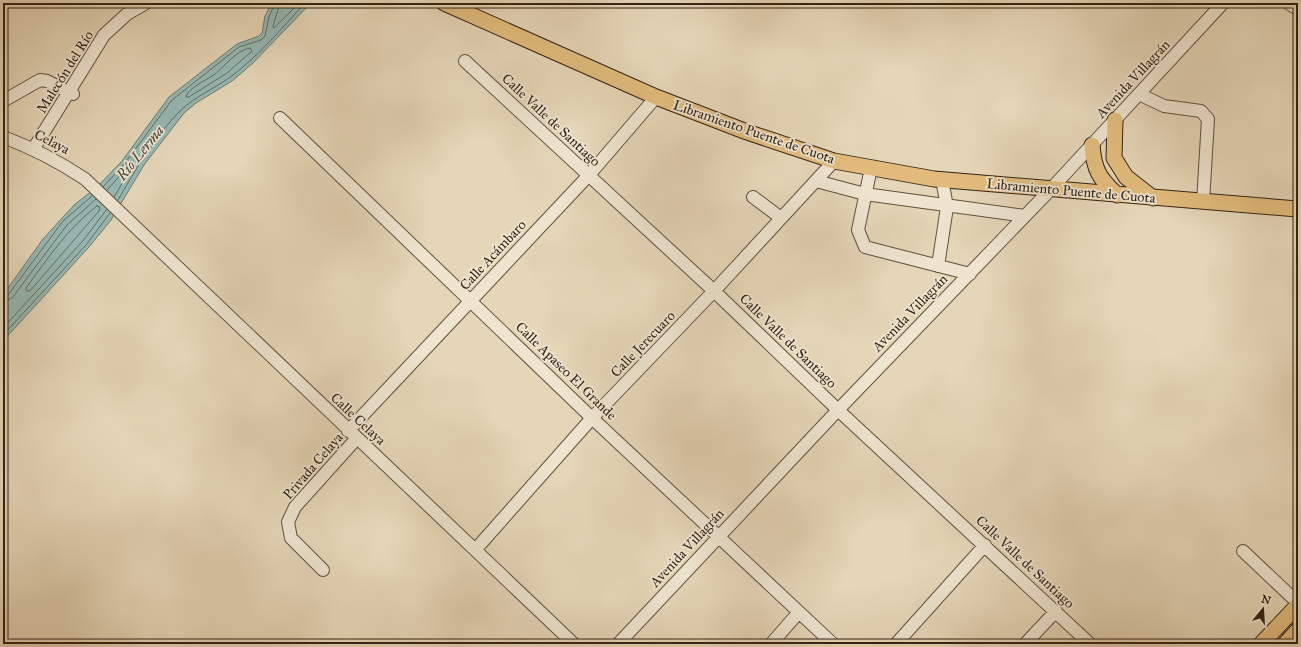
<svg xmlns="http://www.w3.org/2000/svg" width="1301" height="647" font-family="'IM FELL Great Primer',serif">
<rect width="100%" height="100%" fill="#e5d6b7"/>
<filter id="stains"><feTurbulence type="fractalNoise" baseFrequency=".005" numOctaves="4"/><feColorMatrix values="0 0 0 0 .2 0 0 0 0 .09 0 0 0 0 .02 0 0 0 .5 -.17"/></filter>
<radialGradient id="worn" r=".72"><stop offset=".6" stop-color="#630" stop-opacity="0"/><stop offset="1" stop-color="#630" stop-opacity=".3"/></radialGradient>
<path fill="#96b8b3" stroke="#6e7c74" d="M272,3h39l-59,61 -20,17 -36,22 -12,10 -40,52 -33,55 -22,27 -86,94v-46l40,-56 31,-34 23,-18 25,-26 47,-64 68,-53 22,-8 3,-3 3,-17z"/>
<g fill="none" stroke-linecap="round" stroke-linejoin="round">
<path stroke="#646e64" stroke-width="1" d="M280,3l-7,23 1,2 25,-25
M250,48l2,3 -25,22 -38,24h-3c1,-8 20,-17 26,-21 12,-8 24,-26 38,-28z
M103,187l22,-24 47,-63 67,-53 22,-7 4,-4 4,-19 6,-14
M107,190l19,-21h3v3l-15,25
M118,200c18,-31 37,-64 63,-90 14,-13 32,-21 48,-32 29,-21 52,-49 76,-75
M97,206l3,1 -1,4 -69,80h-3l-1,-3c22,-30 42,-60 71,-82z
M3,297l5,-2 55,-74 29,-25
M3,302l9,-4 55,-73 29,-26
M3,328l79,-86 25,-33
M3,335l83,-90 24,-32"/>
<defs>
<path id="minor" d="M1288,3l10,6
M465,61l249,230 124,119 252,234
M1139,94l25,12 37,5 7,8 -5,83
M3,101l37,-21 7,1 26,13
M280,118l312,300 241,226
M3,137c30,11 55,24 82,42l489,465
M34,148l70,-113 23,-21 19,-11
M871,168l-13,62 7,17 105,27
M816,181l49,13 160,22
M753,197l28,21
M938,266l9,-59 -5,-28
M348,431l241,-256 67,-78
M476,549l116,-131 122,-127 120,-130
M1243,551l55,52
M323,570l-32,-32 -3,-16 7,-15 62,-69
M618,644l220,-234 213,-221 172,-186
M771,644l28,-32
M896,644l89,-99
M1025,644l31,-33"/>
<path id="major" d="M444,3l212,94 91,35 87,29 100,18 364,30
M1115,120l-1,38 12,19 27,21
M1092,145c2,25 7,33 25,50
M1261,644l37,-39
M1285,644l13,-14"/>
</defs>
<use href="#minor" stroke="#5f503e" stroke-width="14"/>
<use href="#major" stroke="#322315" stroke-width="17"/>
<path stroke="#322315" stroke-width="2" stroke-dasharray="3 2" stroke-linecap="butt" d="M55,148v-12"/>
<use href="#minor" stroke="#eee4d0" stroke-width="12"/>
<use href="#major" stroke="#e2bb7c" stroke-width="15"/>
</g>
<g text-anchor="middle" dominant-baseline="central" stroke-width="3.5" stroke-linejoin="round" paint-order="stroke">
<g font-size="14" fill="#322315" stroke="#eee4d0">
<text transform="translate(65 72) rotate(-58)">Malecón del Río</text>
<text transform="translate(1133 79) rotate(-47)">Avenida Villagrán</text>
<text transform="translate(551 120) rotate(43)">Calle Valle de Santiago</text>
<text transform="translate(754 132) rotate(19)">Libramiento Puente de Cuota</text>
<text transform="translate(52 142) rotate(27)">Celaya</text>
<text transform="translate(1071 191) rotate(5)">Libramiento Puente de Cuota</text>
<text transform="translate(493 255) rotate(-47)">Calle Acámbaro</text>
<text transform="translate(910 313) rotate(-46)">Avenida Villagrán</text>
<text transform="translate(788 341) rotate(44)">Calle Valle de Santiago</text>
<text transform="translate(643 344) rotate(-46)">Calle Jerecuaro</text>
<text transform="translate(566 371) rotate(44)">Calle Apaseo El Grande</text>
<text transform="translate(358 419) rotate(43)">Calle Celaya</text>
<text transform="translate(313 466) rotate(-49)">Privada Celaya</text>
<text transform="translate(687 548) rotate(-47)">Avenida Villagrán</text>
<text transform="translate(1025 562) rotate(43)">Calle Valle de Santiago</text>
</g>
<g font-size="15" font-style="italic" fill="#4b483c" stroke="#eee4d0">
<text transform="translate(140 153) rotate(-51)">Río Lerma</text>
</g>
</g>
<rect width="1301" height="647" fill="none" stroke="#e5d6b7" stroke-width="16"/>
<rect x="4" y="4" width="1293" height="639" fill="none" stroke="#322315" stroke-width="2"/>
<rect x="8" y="8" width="1285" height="631" fill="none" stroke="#322315"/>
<g transform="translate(1263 609) rotate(18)" stroke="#eee4d0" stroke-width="3" paint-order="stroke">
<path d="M0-3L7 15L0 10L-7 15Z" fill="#322315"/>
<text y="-6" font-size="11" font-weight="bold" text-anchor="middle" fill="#322315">N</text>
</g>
<rect width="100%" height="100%" filter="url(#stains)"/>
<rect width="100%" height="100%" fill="url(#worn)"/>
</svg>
